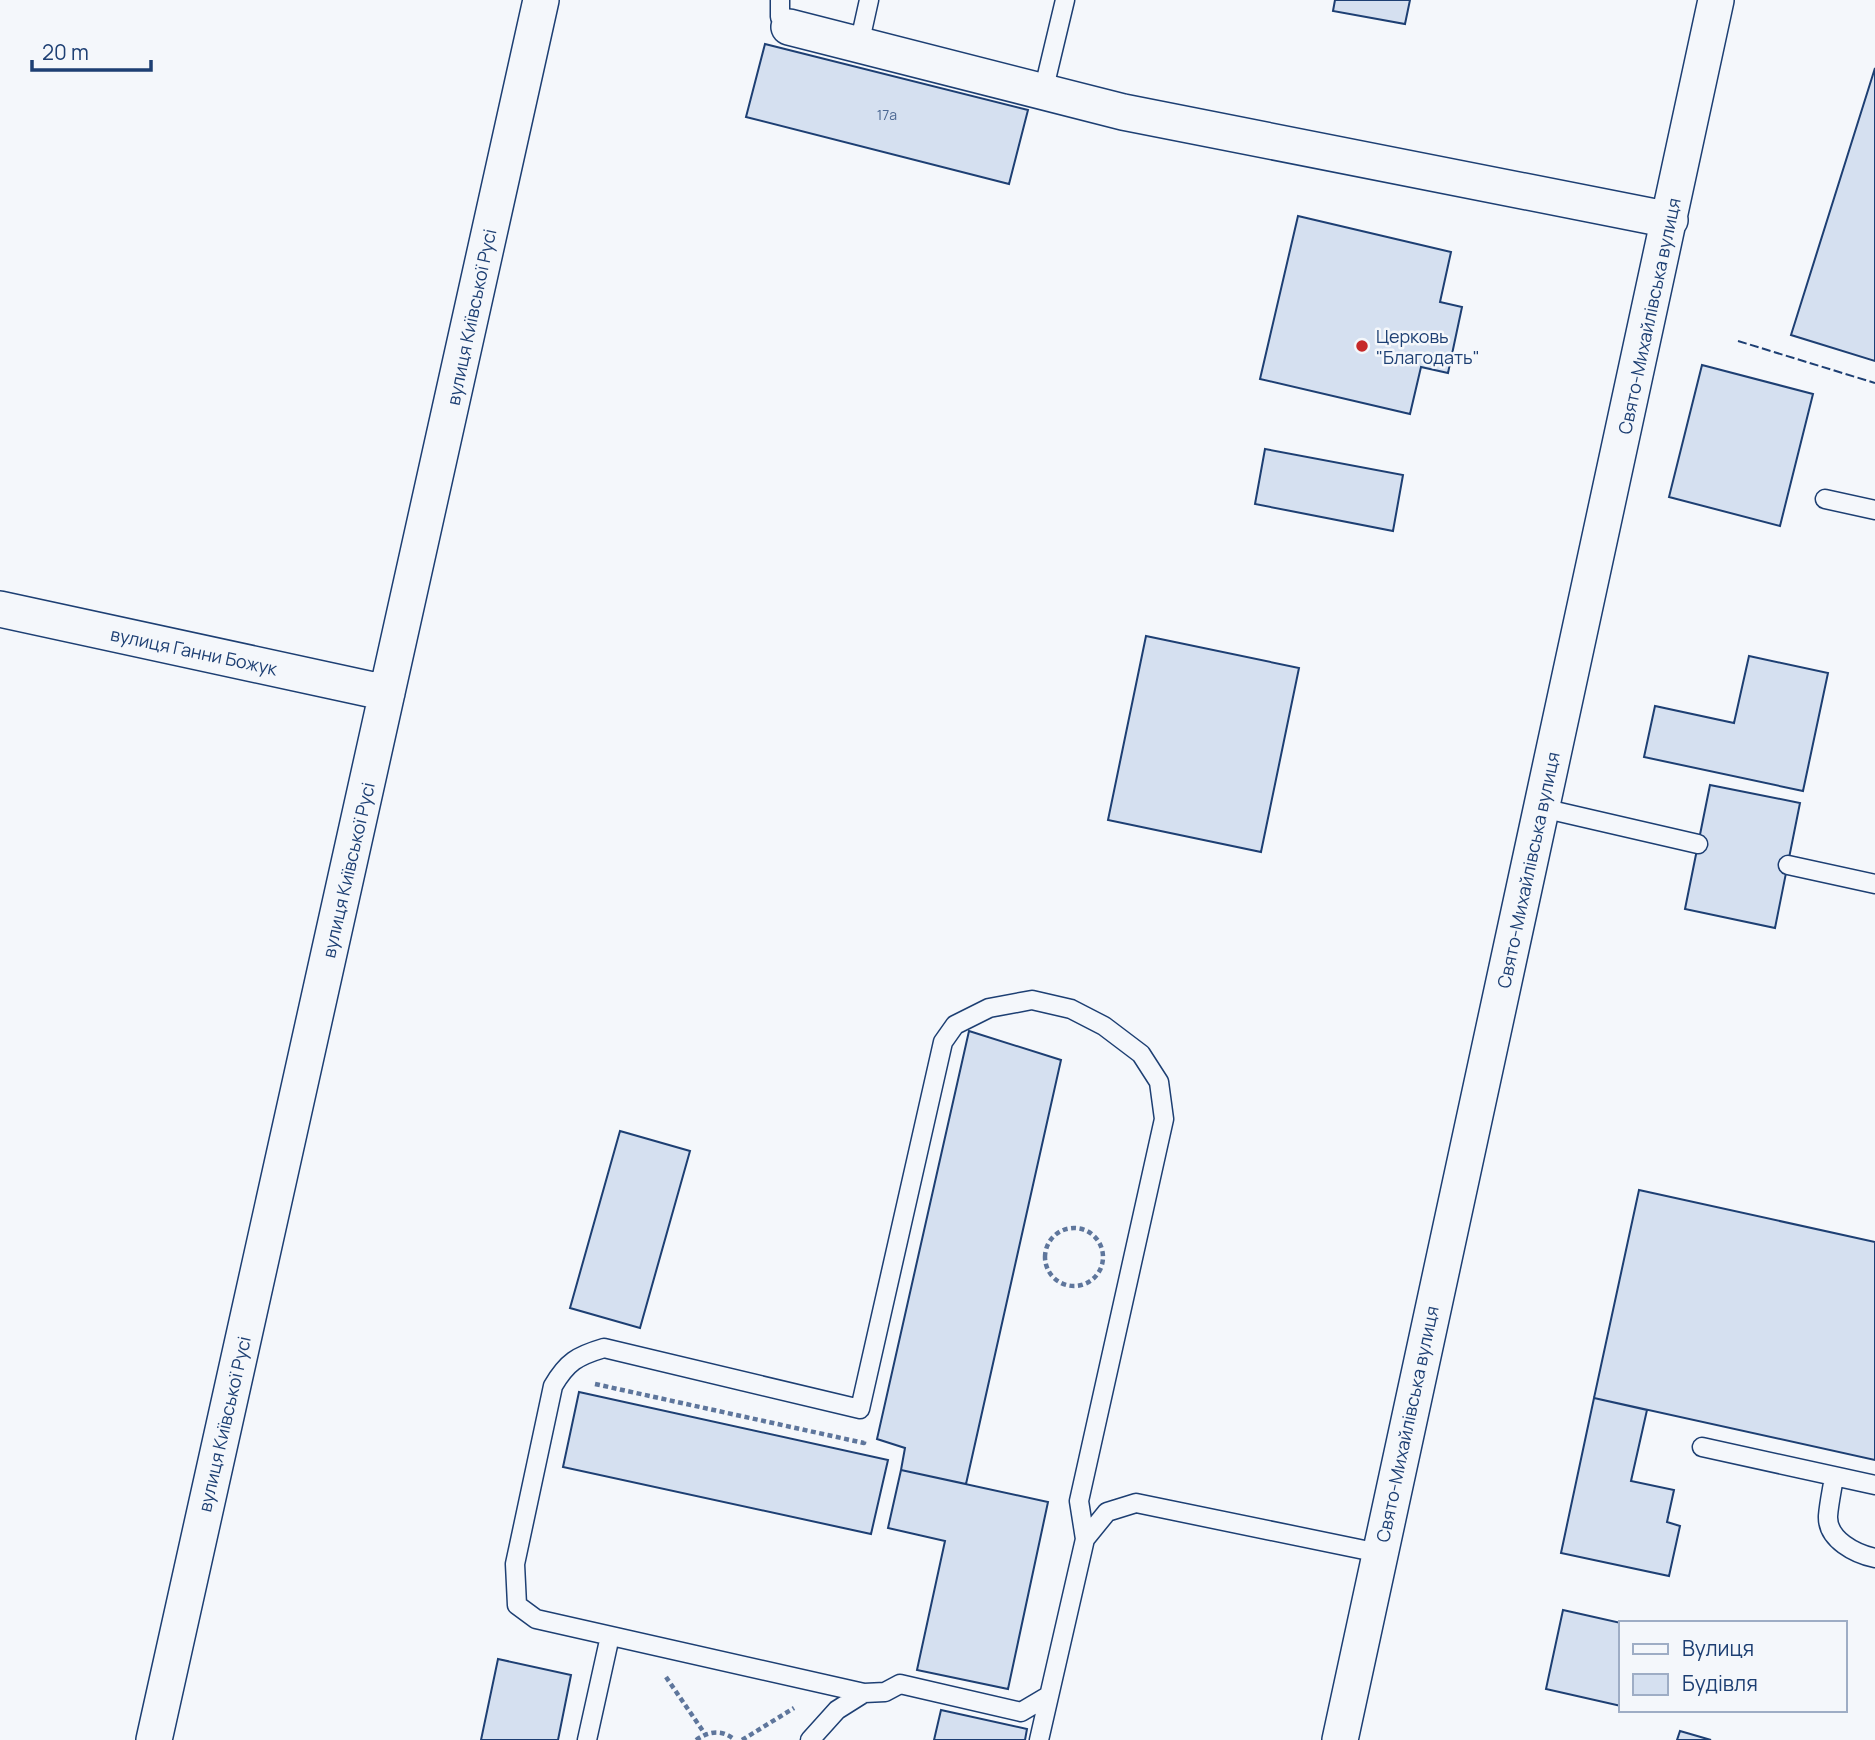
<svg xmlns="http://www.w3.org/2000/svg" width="1875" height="1740" font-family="Manrope,sans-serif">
<rect width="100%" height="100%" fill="#f4f7fb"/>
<path fill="#d5e0f0" stroke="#1d3f73" stroke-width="2" d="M1335,0h75l-5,24 -72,-13z
M765,44l263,66 -19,74 -263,-67z
M1875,68v293l-84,-26z
M1298,216l153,36 -11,50 22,5 -14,66 -27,-6 -11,47 -150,-35z
M1702,365l111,29 -33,132 -111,-29z
M1265,449l138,26 -10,56 -138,-27z
M1146,636l153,32 -38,184 -153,-32z
M1749,656l79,17 -25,118 -159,-34 11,-51 79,17z
M1710,785l90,18 -25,125 -90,-19z
M969,1031l92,29 -95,424 -65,-14 4,-22 -28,-9z
M620,1131l70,20 -50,177 -70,-20z
M1639,1190l236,52v218l-281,-62z
M579,1392l309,68 -17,74 -308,-67z
M1594,1398l53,12 -16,71 43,9 -7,32 13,4 -11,50 -108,-23z
M901,1470l147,32 -40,187 -91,-19 28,-129 -57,-13z
M1563,1610l58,13v83l-75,-17z
M498,1659l73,16 -13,65h-77z
M941,1710l86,19 -2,11h-91z
M1680,1731l31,9h-34z"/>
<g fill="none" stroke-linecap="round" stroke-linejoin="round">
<defs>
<path id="service" d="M780,0v17l9,10
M859,45l10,-45
M1043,92l22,-92
M1825,499l50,11
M1542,808l156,36
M1788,865l87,19
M1702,1447l173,38
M1834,1477c-2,13 -5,26 -6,39 -1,24 28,38 47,42
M1048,1696l-27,16 -121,-28 -15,8 -21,1 -328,-74 -19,-14 -2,-41 38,-178c14,-24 24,-30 51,-38l256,61 83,-367 12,-17 34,-17 43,-8 39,9 33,17 37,28 18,28 5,37 -85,382 6,38
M587,1740l23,-104
M810,1740l27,-30 27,-17
M1039,1740l46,-201 22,-27 29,-9 243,50"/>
<path id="minor" d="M789,27l334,85 547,108
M0,609l387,84
M154,1740l387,-1740
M1340,1740l376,-1740"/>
</defs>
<use href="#service" stroke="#1d3f73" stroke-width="21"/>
<use href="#minor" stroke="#1d3f73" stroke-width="38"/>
<path stroke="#5e769c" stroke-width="4.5" stroke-dasharray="5 3.5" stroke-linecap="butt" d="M1045 1257a29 29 0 1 1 58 0a29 29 0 1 1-58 0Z
M595,1384l269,59 1,-5
M666,1677l39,57
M696,1740c13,-9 26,-11 39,0
M742,1740l52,-32"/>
<use href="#service" stroke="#f4f7fb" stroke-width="18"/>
<use href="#minor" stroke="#f4f7fb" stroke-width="35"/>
<path stroke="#1d3f73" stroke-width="2" stroke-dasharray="9 3.5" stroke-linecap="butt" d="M1738,341l137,42"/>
</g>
<circle fill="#c62828" stroke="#f4f7fb" stroke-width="2.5" cx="1362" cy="346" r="7"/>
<g text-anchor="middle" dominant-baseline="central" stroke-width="5" stroke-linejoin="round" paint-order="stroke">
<g font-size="14" fill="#4b6792">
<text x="887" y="114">17а</text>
</g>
<g font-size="18" fill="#1d3f73" stroke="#f4f7fb">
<text transform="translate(1649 316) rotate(-78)">Свято-Михайлівська вулиця</text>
<text transform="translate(471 317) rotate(-78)">вулиця Київської Русі</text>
<text transform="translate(194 651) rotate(12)">вулиця Ганни Божук</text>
<text transform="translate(348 870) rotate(-77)">вулиця Київської Русі</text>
<text transform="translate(1528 870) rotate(-78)">Свято-Михайлівська вулиця</text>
<text transform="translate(224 1424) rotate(-77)">вулиця Київської Русі</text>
<text transform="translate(1407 1424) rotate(-78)">Свято-Михайлівська вулиця</text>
</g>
<g font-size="18" fill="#1d3f73" stroke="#f4f7fb" text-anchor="start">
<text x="1376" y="336">Церковь<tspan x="1376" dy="21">"Благодать"</tspan></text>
</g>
</g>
<rect x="1619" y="1621" width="228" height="91" fill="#f4f7fb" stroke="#9eadc5" stroke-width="2"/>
<rect x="1633" y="1644" width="35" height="10" fill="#f4f7fb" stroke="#9eadc5" stroke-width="2"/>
<text x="1682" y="1656" font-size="21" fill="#1d3f73">Вулиця</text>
<rect x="1633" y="1674" width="35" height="21" fill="#d5e0f0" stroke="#9eadc5" stroke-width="2"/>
<text x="1682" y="1691" font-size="21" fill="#1d3f73">Будівля</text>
<path d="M32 60v10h119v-10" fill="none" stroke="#1d3f73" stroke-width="3.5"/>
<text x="42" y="60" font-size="21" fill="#1d3f73" stroke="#f4f7fb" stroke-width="5" paint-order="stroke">20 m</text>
</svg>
